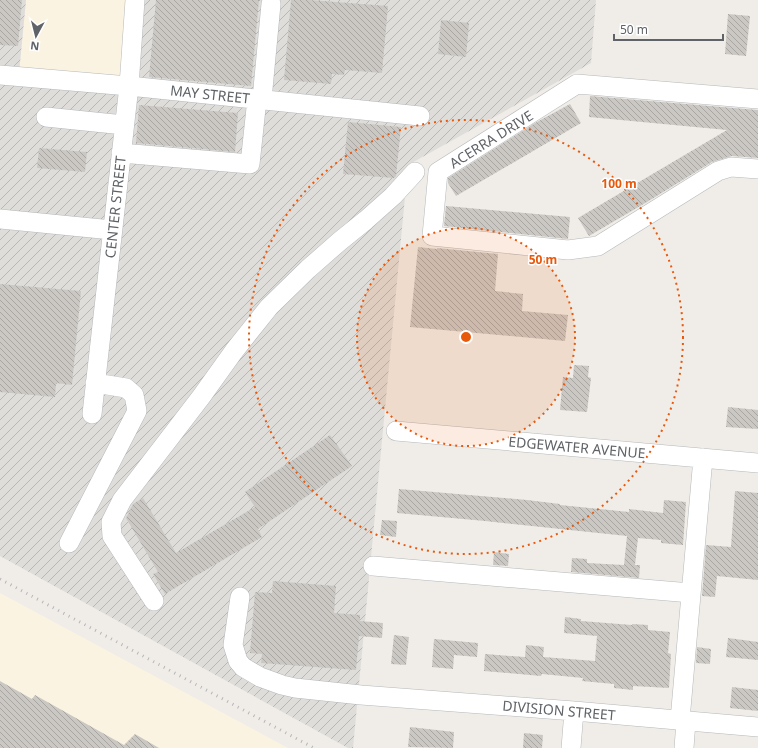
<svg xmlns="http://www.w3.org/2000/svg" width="758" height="748" font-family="'Noto Sans',sans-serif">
<defs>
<pattern id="industrial-furrows" width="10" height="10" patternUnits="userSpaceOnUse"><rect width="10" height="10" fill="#dfddda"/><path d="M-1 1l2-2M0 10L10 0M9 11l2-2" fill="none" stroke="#b8b7b5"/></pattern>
<pattern id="building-back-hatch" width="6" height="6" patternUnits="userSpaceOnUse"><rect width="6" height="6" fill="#cbc8c4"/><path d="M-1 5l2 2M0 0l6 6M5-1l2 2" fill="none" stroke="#a8a6a3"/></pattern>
</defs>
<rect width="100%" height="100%" fill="#f0ede8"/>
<path fill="#fbf3e2" d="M26,0h106l-6,82 -107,-9z
M0,593l288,155h-288z"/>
<path fill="url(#industrial-furrows)" d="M0,0h26l-7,73 107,9 6,-82h464l-5,63 -183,102 -55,583h-5l-348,-192z"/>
<path fill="url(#building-back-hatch)" d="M0,0h22l-4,46 -18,-1z
M156,0h103l-8,86 -102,-9z
M291,0h19l78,6 -6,67 -37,-3 -1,5 -12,-1 -1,10 -47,-4z
M728,14l22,2 -4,40 -21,-2z
M441,20l28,3 -3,34 -28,-3z
M590,96l168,14v48l-26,-2 -20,6 -65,40 -58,34 -11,-18 149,-88 -138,-13z
M570,104l11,19 -125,73 -8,-13v-5l87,-55z
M139,105l99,8 -3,39 -99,-9z
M348,122l53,5 -5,49 -2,2 -51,-4z
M39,148l48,4 -2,20 -48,-4z
M446,206l124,11 -2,22 -124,-13z
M418,247l19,2v-1l61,6 -3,37 28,3 -1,17 46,4 -3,26 -155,-14z
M0,284l81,7 -9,94 -16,-2 -1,14 -55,-5z
M574,365l15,1 -1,11 3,1 -4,34 -27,-2 3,-33 10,1z
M728,407l30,3v19l-32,-2z
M330,435l22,31 -94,63 4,8 -97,57 -12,-20 5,-2 -32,-54 7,-14 10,-6 33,55 79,-46 -10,-15z
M399,489l128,11 33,4v1l69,7v-3l34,4 1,-13 22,2 -3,43 -22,-2v-3l-23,-2 -3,27h5l-1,13 -68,-6 1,-14 15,1v4l37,2 3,-29 -142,-15 -88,-8z
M735,491l23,2v87l-41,-4 -2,21 -13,-1 4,-51 25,2z
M382,520l15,1 -1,16 -16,-2z
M494,552l15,2 -1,12 -15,-1z
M273,581l63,5 -2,27 26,2v6l23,2 -1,15 -23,-2 -3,34 -95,-7 1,-9 -12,-1 5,-61 17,1z
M565,617l16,2v2l51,4v-1l16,1v5l22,2 -2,21 3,1 -2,34 -36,-2v4l-19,-2v-4l-32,-3 1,-3 -41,-4 -1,2 -57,-5 1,-17 40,3 1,-12 18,2 -1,10 52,4 2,-25 -33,-3z
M394,635l15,2 -3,28 -15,-1z
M728,638l30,4v18l-32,-3z
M434,639l44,4 -1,14 -23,-2 -1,14 -21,-2z
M697,647l14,2 -1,15 -14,-1z
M0,681l32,18 3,-4 89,50 11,-11 24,14h-159z
M732,687l26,3v21l-28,-3z
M410,727l44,5 -1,16 -45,-1z
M524,733l19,2 -1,13h-19z"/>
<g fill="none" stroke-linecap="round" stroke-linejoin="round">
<defs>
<path id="minor" d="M0,75l129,11 291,30
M262,99l9,-95
M758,99l-181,-15 -139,88 -6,64 136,14 30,-4 120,-75 13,-4 27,2
M46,117l78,8
M121,153l129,11 7,-65
M0,219l112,11
M92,414l37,-328 6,-86
M396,431l362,32
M69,543l68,-132 -3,-16 -8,-7 -31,-5
M373,566l318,27
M240,597l-7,48 5,16 5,6 17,10 22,8 13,3 66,7 213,16 184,16
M154,601l-42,-65 -1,-14 11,-22 79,-103 33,-46 35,-44 39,-38 32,-28 26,-21 27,-24 22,-24
M680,720l23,-262
M571,748l3,-37
M684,748l2,-27"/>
</defs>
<use href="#minor" stroke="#b5b8bb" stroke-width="20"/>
<use href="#minor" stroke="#fff" stroke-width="19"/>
<path stroke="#b5b6b7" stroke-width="3" stroke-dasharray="1 5" stroke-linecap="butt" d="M0,579l314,169"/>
</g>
<circle cx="466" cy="337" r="109" fill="#e8590c" fill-opacity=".12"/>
<g fill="none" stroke="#e8590c" stroke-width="2" stroke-dasharray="2 4">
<circle cx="466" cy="337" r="109"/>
<circle cx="466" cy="337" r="217"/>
</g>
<g text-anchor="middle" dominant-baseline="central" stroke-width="3" stroke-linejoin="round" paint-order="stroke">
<g font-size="14" fill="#5f6367" stroke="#fff">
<text transform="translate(210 94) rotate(6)">MAY STREET</text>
<text transform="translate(491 139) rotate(-32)">ACERRA DRIVE</text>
<text transform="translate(115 207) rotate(-84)">CENTER STREET</text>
<text transform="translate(577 447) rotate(5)">EDGEWATER AVENUE</text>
<text transform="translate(559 710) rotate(5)">DIVISION STREET</text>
</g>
</g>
<circle cx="466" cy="337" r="6" fill="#e8590c" stroke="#fff" stroke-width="2"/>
<g font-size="12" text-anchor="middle" font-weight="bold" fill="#e8590c" stroke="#fff" stroke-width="3" stroke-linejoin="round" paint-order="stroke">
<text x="619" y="188">100 m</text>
<text x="543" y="264">50 m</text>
</g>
<g transform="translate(36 36) rotate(187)" stroke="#ffffff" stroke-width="3" paint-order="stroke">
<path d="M0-3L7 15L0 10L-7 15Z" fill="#5f6367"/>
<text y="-6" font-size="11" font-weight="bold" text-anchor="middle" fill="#5f6367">N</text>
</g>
<path d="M614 34v6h109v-6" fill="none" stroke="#5f6367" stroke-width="2"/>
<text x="620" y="34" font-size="12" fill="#5f6367" stroke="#ffffff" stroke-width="3" paint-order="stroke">50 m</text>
</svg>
